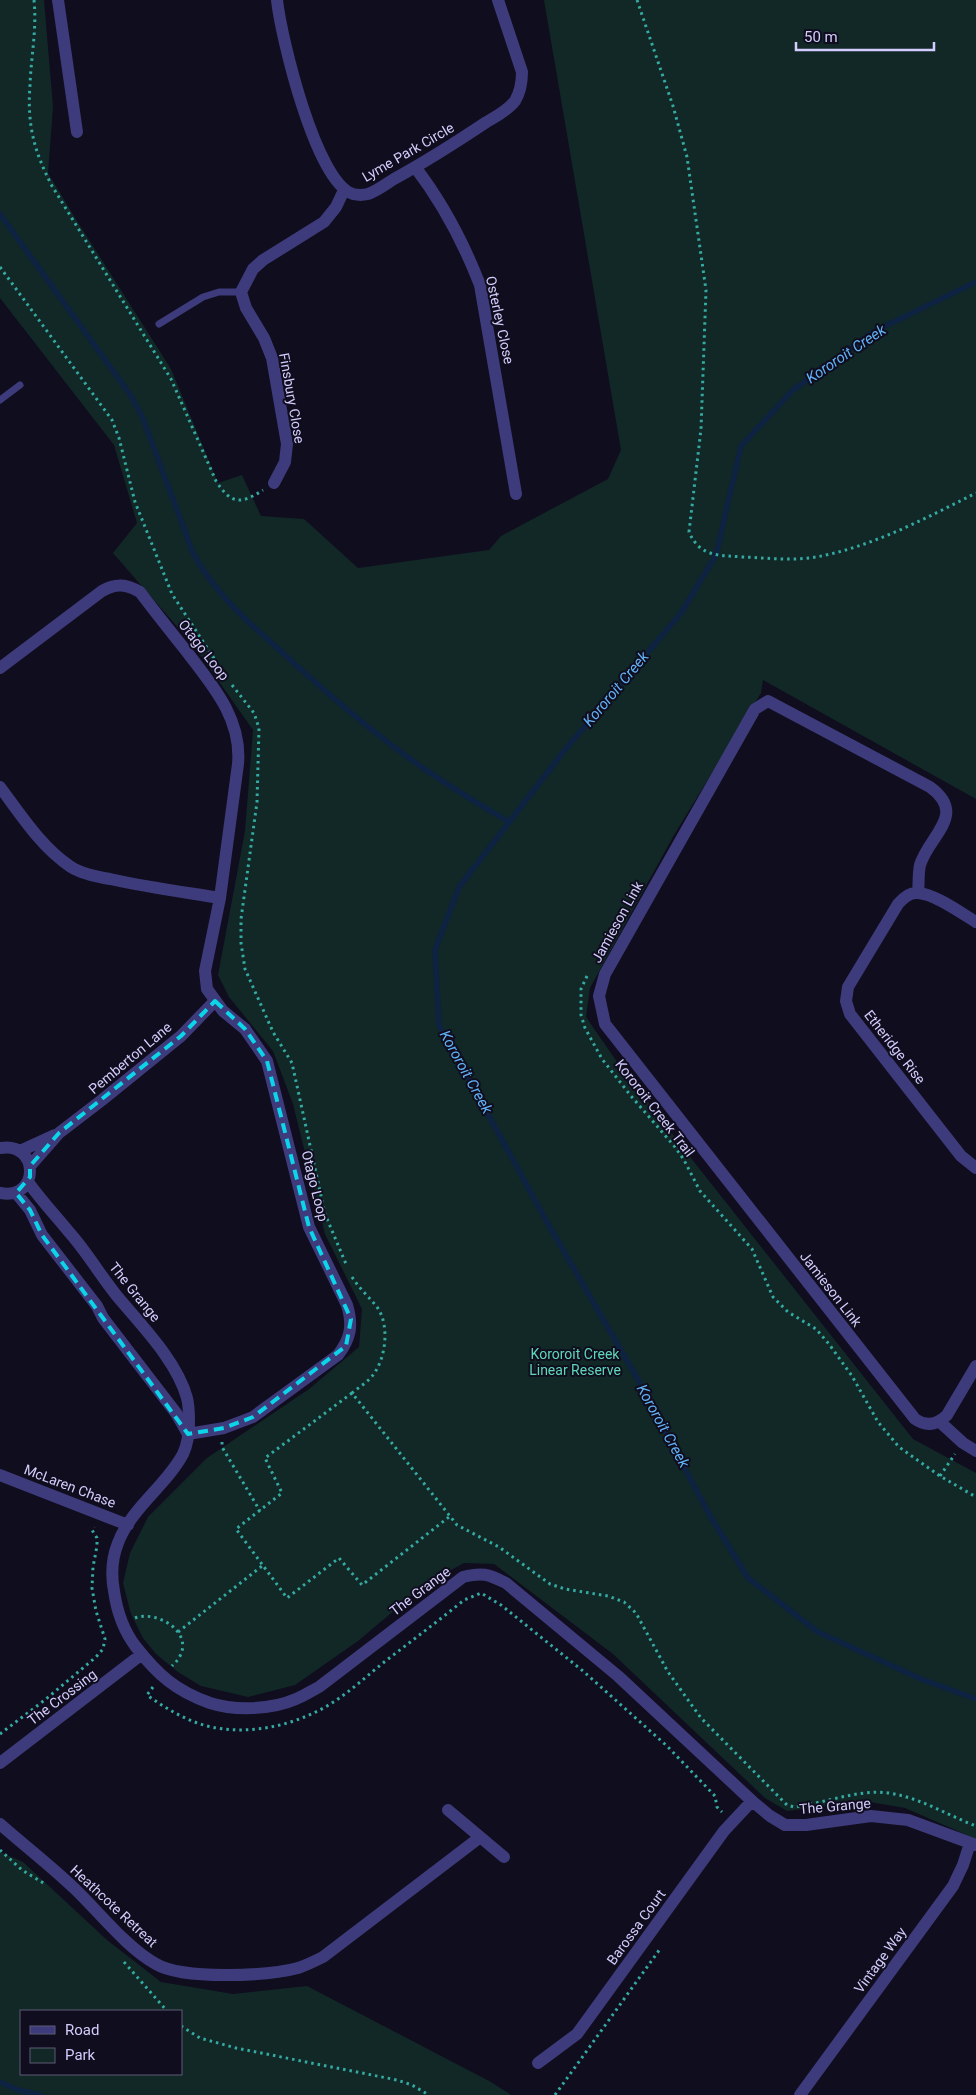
<svg xmlns="http://www.w3.org/2000/svg" width="976" height="2095" font-family="Roboto,sans-serif">
<rect width="100%" height="100%" fill="#100d1e"/>
<path fill="#112827" fill-rule="evenodd" d="M0,0h44l9,107 -5,66 29,48 94,148 47,114 24,-8 19,41 43,3 54,49 131,-18 12,-14 107,-57 13,-29 -77,-450h432v799l-213,-119 -2,13 -87,142 -84,153 -4,29 29,42 72,94 226,286 63,34v366l-71,-31 -41,-7 -77,10 -22,-13 -152,-144 -119,-90 -30,-1 -37,20 -69,58 -63,44 -47,12 -47,-11 -23,-14 -22,-18 -13,-16 -12,-24 -8,-31 7,-30 18,-36 59,-59 102,-69 50,-42 3,-38 -37,-75 -32,-130 -20,-53 -44,-54 -11,-22 27,-144 8,-101 -59,-84 -81,-93 24,-30 -23,-78 -114,-147z
M0,1852l23,10 84,78 54,42 72,12 74,-8 184,96 20,13h-511zM21,2011h160v63h-160z"/>
<g fill="none" stroke-linecap="round" stroke-linejoin="round">
<path stroke="#0e2241" stroke-width="5.5" d="M0,214l129,179 13,23 51,137c22,41 57,71 91,101 49,45 101,90 157,126 22,15 45,28 68,42
M976,282l-105,51 -79,58 -51,55 -25,109 -35,58 -117,138 -105,136 -24,63 4,75 108,197 90,156 72,136 39,64 70,54 103,47 55,20
M0,2082l18,8 22,5"/>
<path stroke="#34aaa2" stroke-width="3" stroke-dasharray="2.5 4" stroke-linecap="butt" d="M34,0c3,29 -3,57 -4,85 -3,40 4,66 22,101l119,193 45,102c15,23 24,24 47,9
M637,0l36,106 14,51 19,133 -5,139 -12,103c11,25 29,23 54,25 24,1 49,4 73,0 56,-10 110,-39 160,-64
M0,267l112,153 7,18 16,64 37,92 45,69
M232,685l22,28 5,15 -2,74 -16,117v24l4,26 28,63 19,31 33,151 21,50
M587,976l-6,13v26l4,13 17,31 29,37 44,51 9,13 16,31 52,58 21,48 15,15 28,17 13,15 23,32 26,46 21,25 41,29 36,21
M352,1277c7,11 17,20 25,30 13,18 9,51 -4,68 -5,7 -14,12 -21,18l105,132 42,22 51,37 15,5 43,7 16,6 12,11 32,59 33,46 86,87 7,2c31,-4 64,-18 95,-14 32,5 58,22 87,33
M352,1393l-87,65 17,35 -46,36 51,69 52,-40 23,27 87,-68
M222,1442v5l38,64
M940,1476l15,-22
M135,1618c21,-8 58,13 45,38 -2,4 -5,7 -8,10
M178,1632l84,-66
M153,1687l-6,8c18,13 38,25 60,31 44,11 95,-2 131,-27 16,-11 30,-24 45,-36 27,-21 54,-41 81,-63l17,-7 20,12 82,66 84,75 48,50 2,11 5,5
M0,1734l46,-35 50,-42 7,-8 2,-10 -9,-28 -4,-23 1,-21 4,-21v-8l-5,-8 2,-3
M0,1850l22,20 23,14
M124,1962l43,49
M181,2026l19,12 36,10 161,32 15,5 17,10
M555,2095l105,-146"/>
<path stroke="#3d3b7b" stroke-width="7" d="M159,324l44,-27 16,-5h22
M0,400l20,-15"/>
<path stroke="#3d3b7b" stroke-width="12" d="M58,0l19,132
M277,0c4,37 39,183 76,194 4,1 11,1 15,0 9,-3 18,-10 26,-15 31,-17 61,-36 91,-56 10,-6 22,-12 30,-22 6,-10 7,-19 7,-29l-24,-72
M415,167c27,35 49,77 65,118l36,209
M274,483l11,-21 2,-18 -15,-86 -8,-20 -18,-30 -5,-16 12,-23 10,-9 61,-38 12,-15 8,-17
M0,668l102,-77c14,-8 24,-7 38,1 15,20 31,40 47,60 26,34 55,67 51,112l-18,134 -15,73 2,18 16,22 22,18 22,32 42,166 38,78c6,20 4,33 -9,50l-85,62 -29,11 -36,6
M0,787c21,28 41,60 71,80 11,7 27,10 39,12 36,8 73,13 110,19
M918,893c1,-9 0,-19 2,-28 9,-30 48,-50 10,-78l-162,-86 -13,8 -150,265 -6,22 6,28 310,395c11,8 22,6 32,-4l29,-49
M976,922c-15,-9 -41,-28 -58,-29 -8,-1 -15,5 -20,11l-50,83 -2,14 4,13 111,142 15,12
M0,1148c40,-7 40,53 0,45
M20,1151l35,-16
M30,1166l29,-33 43,-33 79,-64 34,-35
M28,1182c13,18 27,33 41,50 18,20 31,43 48,64 24,29 60,65 70,102 2,8 2,15 2,23 0,11 -1,23 -6,33 -17,32 -52,54 -65,89 -6,15 -7,32 -4,48 3,21 9,39 22,56 22,28 40,44 74,56 25,8 61,7 86,-4 8,-3 15,-8 23,-12l144,-110c19,-5 25,-3 43,6l112,93 134,125 18,15 15,9h21l65,-9 37,4 68,25
M16,1193l14,17 12,25 55,71 6,12 73,95 12,21
M940,1422l23,21 13,8
M0,1475l128,50
M0,1763l142,-109
M448,1810l56,47
M0,1824c25,22 51,42 75,65 24,23 52,59 81,75 27,16 112,12 142,4 9,-3 17,-7 25,-11l156,-119
M538,2063l39,-29 147,-203 28,-30
M800,2095l153,-209 10,-21 7,-22"/>
</g>
<path fill="none" stroke="#0cd5e9" stroke-width="4" stroke-dasharray="10 6" stroke-linejoin="round" d="M215,1001l30,28 22,32 42,166 42,92 -5,27 -93,71 -29,11 -36,6 -146,-199 -12,-25 -14,-17 14,-16v-11l29,-33 122,-97z"/>
<g text-anchor="middle" dominant-baseline="central" stroke-width="4" stroke-linejoin="round" paint-order="stroke">
<g font-size="14" fill="#d2cdfc" stroke="#100d1e">
<text transform="translate(408 152) rotate(-30)">Lyme Park Circle</text>
<text transform="translate(500 320) rotate(78)">Osterley Close</text>
<text transform="translate(292 398) rotate(80)">Finsbury Close</text>
<text transform="translate(204 650) rotate(52)">Otago Loop</text>
<text transform="translate(617 922) rotate(-61)">Jamieson Link</text>
<text transform="translate(895 1047) rotate(52)">Etheridge Rise</text>
<text transform="translate(130 1058) rotate(-40)">Pemberton Lane</text>
<text transform="translate(655 1108) rotate(52)">Kororoit Creek Trail</text>
<text transform="translate(315 1186) rotate(76)">Otago Loop</text>
<text transform="translate(831 1289) rotate(52)">Jamieson Link</text>
<text transform="translate(135 1292) rotate(51)">The Grange</text>
<text transform="translate(70 1486) rotate(21)">McLaren Chase</text>
<text transform="translate(420 1591) rotate(-37)">The Grange</text>
<text transform="translate(62 1697) rotate(-37)">The Crossing</text>
<text transform="translate(835 1806) rotate(-5)">The Grange</text>
<text transform="translate(114 1906) rotate(43)">Heathcote Retreat</text>
<text transform="translate(636 1927) rotate(-54)">Barossa Court</text>
<text transform="translate(880 1960) rotate(-54)">Vintage Way</text>
</g>
<g font-size="14" fill="#5ed8b9" stroke="#100d1e">
<text x="575" y="1354">Kororoit Creek<tspan x="575" dy="16">Linear Reserve</tspan></text>
</g>
<g font-size="15" font-style="italic" fill="#61b2f7" stroke="#100d1e">
<text transform="translate(846 354) rotate(-34)">Kororoit Creek</text>
<text transform="translate(616 689) rotate(-50)">Kororoit Creek</text>
<text transform="translate(466 1072) rotate(61)">Kororoit Creek</text>
<text transform="translate(663 1426) rotate(61)">Kororoit Creek</text>
</g>
</g>
<rect x="20" y="2010" width="162" height="65" fill="#100d1e" stroke="#5e5a77"/>
<rect x="30" y="2026" width="25" height="8" fill="#3d3b7b" stroke="#5e5a77"/>
<text x="65" y="2035" font-size="15" fill="#d2cdfc">Road</text>
<rect x="30" y="2048" width="25" height="15" fill="#112827" stroke="#5e5a77"/>
<text x="65" y="2060" font-size="15" fill="#d2cdfc">Park</text>
<path d="M796 42v8h138v-8" fill="none" stroke="#d2cdfc" stroke-width="2.5"/>
<text x="804" y="42" font-size="15" fill="#d2cdfc" stroke="#100d1e" stroke-width="4" paint-order="stroke">50 m</text>
</svg>
